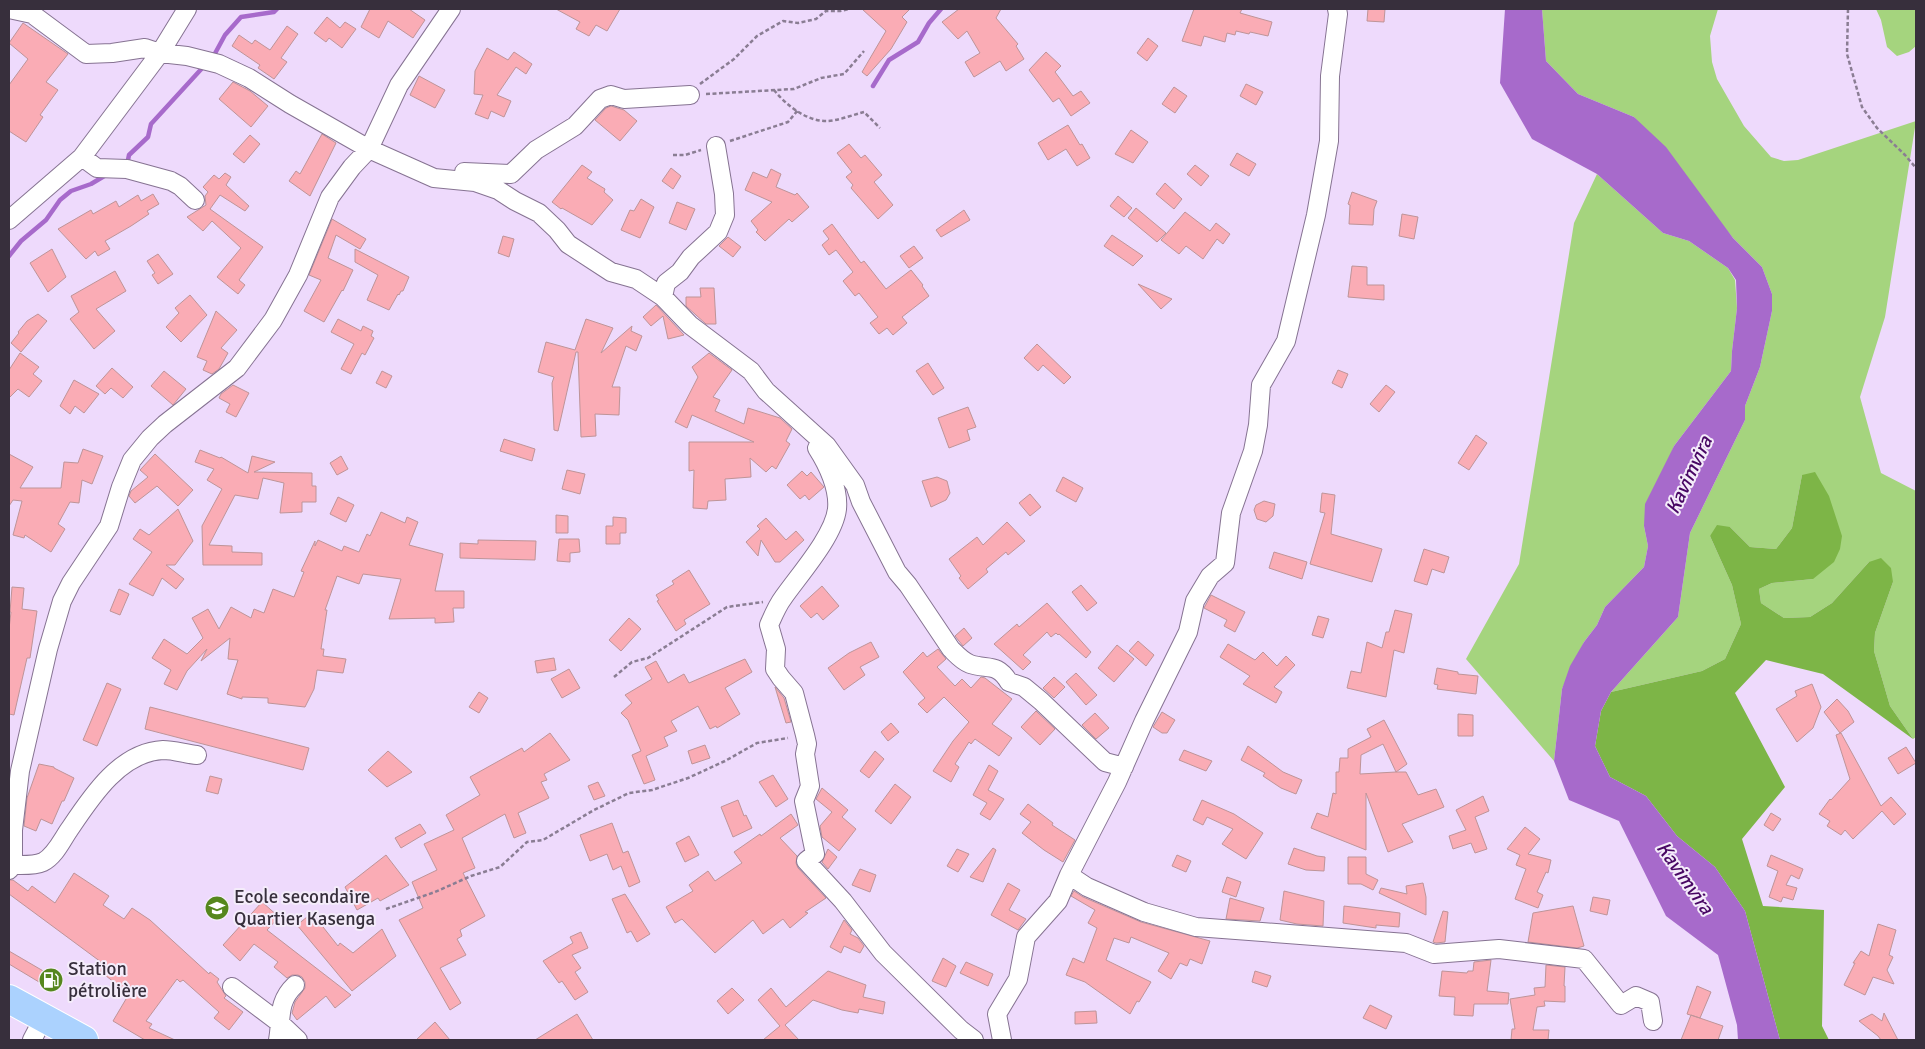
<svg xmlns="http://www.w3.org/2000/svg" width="1925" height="1049" font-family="Signika,sans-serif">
<rect width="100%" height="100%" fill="#eedafc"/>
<path fill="#a5d47e" d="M1542,9h176l-8,27 2,26 5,17 27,47 27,31 13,4 14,-1 118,-39 -31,196 -25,80 21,76 35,18v246l-3,2 -23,-33 -16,-55 1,-18 18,-51 -24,-20 -37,41 -22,14 -26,1 -23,-15 -2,-14 13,-6 41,-4 -11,-104 -10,53 -16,21 -26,-2 -20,-20 -20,9 22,49 9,39 -16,35 -23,12 -91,21 67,-75 12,-84 55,-113v-14l15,-39 12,-56v-17l-10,-27 -29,-29 -99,-121 -56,-23 -32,-33z
M1876,9h40v37l-7,6 -12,4 -10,-9 -6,-27z
M1597,174l66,59 26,8 39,27 7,12 2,28 -5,43 -1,20 -57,75 -30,80 4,20 -4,21 -39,40 -8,18 -13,17 -22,47 -8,72 -88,-102 53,-95 55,-341z"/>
<path fill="#7db547" d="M1815,472l14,24 13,40 -2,13 -6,13 -21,17 -41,4 -13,6 2,14 23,15 26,-1 22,-14 37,-41 12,-4 10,10 2,14 -18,51 -1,18 16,55 23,33 -90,-65 -57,-14 -31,33 50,94 -43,52 21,67 61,4 -2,116 7,14h-49l-35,-129 -30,-44 -38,-31 -31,-40 -36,-19 -15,-31 6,-35 10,-19 91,-21 23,-12 16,-35 -9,-39 -22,-49 7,-11 13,2 20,20 26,2 16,-21 10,-53z"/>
<path fill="#a76acb" d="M1505,9h37l4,52 32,33 56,23 32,30 67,91 29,29 10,27v17l-12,56 -15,39v14l-55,113 -12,84 -67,75 -10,19 -6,35 15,31 36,19 31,40 38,31 30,44 35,129h-42l-1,-15 -19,-70 -52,-39 -47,-95 -50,-21 -15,-39 8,-72 8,-23 14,-24 13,-17 8,-18 39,-40 4,-21 -4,-20 1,-22 29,-58 57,-75 1,-20 5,-43 -1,-28 -8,-12 -39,-27 -26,-8 -66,-59 -65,-35 -32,-56z"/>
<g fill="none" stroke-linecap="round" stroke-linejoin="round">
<path stroke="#a76acb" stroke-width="4.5" d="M212,59l13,-24 16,-18 33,-5 3,-3
M873,86l16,-26 29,-18 11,-19 12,-14
M127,165l2,-10 19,-18 3,-13 54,-59
M9,256l12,-15 25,-21 14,-20 11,-9 20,-7 15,-9"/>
</g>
<path fill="#faacb5" stroke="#be9498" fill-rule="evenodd" d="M370,9h39l16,11 -12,18 -25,-17 -9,17 -18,-11z
M556,9h64l-13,22 -11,-6 -7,11 -13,-7 4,-7z
M862,9h48l-8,8 5,5 -16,27 -24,27 -5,-4 24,-41z
M959,9h42l-5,9 22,26 -2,2 8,13 -18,12 -6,-10 -26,16 -9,-15 15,-9 -13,-22 -9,8 -16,-17z
M1194,9h48l-2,4 32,9 -4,14 -18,-4 -1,2 -13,-3 -1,4 -8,-2 -2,9 -21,-6 -3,10 -19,-5z
M1368,9h17l-1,13 -17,-1z
M327,17l13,11 5,-6 11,7 -14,19 -13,-10 -3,4 -12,-9z
M23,23l45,31 -22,28 12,8 -18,25 3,2 -17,25 -17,-11v-46l19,-26 -19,-16z
M287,26l11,8 -17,24 6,4 -13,17 -16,-11 2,-3 -28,-19 7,-11 13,9 3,-4 15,10z
M1148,38l10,8 -11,15 -10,-8z
M487,48l21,12 6,-8 18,12 -6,10 -10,-7 -19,28 14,6 -7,16 -13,-6 -3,8 -13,-5 8,-19 -9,-1 1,-23z
M1046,52l15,14 -6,6 18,24 8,-5 9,12 -19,13 -12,-18 -6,4 -24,-32z
M419,76l26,14 -10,18 -25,-13z
M233,82l17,9 18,15 -17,21 -32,-28z
M1246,84l17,8 -7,13 -16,-9z
M1174,87l13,9 -12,17 -13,-9z
M611,106l13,4 13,11 -17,20 -25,-21 11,-12z
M1068,125l12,20 2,-1 8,14 -13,8 -11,-17 -18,11 -10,-17z
M1131,130l17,12 -15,21 -18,-9z
M322,134l14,9 -26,53 -21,-15 7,-10 4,3z
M250,135l10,9 -16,19 -11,-9z
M849,144l12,14 4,-3 17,20 -8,7 19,23 -15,14 -27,-31 2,-3 -7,-8 6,-5 -15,-19z
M1237,153l19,11 -7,12 -19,-11z
M582,165l10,7 -5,6 18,11 -1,3 9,8 -21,25 -30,-17 -1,1 -9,-7z
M1195,165l14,11 -8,10 -14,-12z
M671,168l10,8 -8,13 -11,-8z
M771,169l10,5 -5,13 19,8 2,-2 12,14 -17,15 -3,-3 -24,22 -9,-9 2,-2 -7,-9 21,-19 -27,-12 8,-18 14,6z
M225,173l6,4 -5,8 23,21 -4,5 -25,-16 -10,14 53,38 -24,33 6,5 -7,9 -21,-17 24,-29 -29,-27 -9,10 -16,-14 19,-12 -1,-9 3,-4 -5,-5 11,-12 5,4z
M1165,183l17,16 -8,10 -18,-15z
M1352,192l25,9 -3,8 -1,16 -24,-1 1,-19 -2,-1z
M153,194l6,10 -12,7 2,3 -18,12 -26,15 5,8 -12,7 -3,-5 -9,8 -28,-30 33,-19 2,4 23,-13 3,6 19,-12 3,6z
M1118,196l14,12 -8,9 -14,-11z
M641,199l13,8 -14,31 -19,-8 9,-20 4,1z
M677,202l18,7 -9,21 -17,-7z
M1136,208l30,25 -9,9 -29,-24z
M964,210l6,10 -29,17 -5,-7z
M1185,212l25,19 6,-8 14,11 -7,10 -6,-5 -14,20 -17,-13 -7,8 -18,-14z
M1402,214l16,3 -4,22 -15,-3z
M332,219l34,20 -6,10 -24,-14 -8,23 25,12 -10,21 -1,-1 -18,32 -20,-11 17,-31 -12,-5z
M832,224l29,39 3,-2 22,28 25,-19 12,15 -1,1 7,10 -27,21 5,6 -14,12 -6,-7 -8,6 -9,-11 8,-6 -19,-24 -4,3 -12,-15 10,-9 -17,-22 -7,5 -7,-10 7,-6 -6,-8z
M1112,235l31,21 -10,10 -29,-20z
M503,236l11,3 -5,18 -11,-4z
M728,237l13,10 -8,10 -14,-11z
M914,246l9,12 -14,10 -9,-12z
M52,249l14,28 -18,15 -18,-29z
M355,249l54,28 -6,14h-2l-2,4 -1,-1 -9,16 -22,-10 11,-25 -23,-13z
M158,254l15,20 -15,10 -6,-9 3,-2 -8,-12z
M1352,266l15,1v18h17v15l-36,-3z
M115,271l11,20 -30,18 19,22 -21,18 -24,-30 9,-7 -8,-16z
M1138,284l34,15 -11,10z
M700,288h14l2,36h-10l-20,-18v-9h15z
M190,295l17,20 -26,27 -15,-15 13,-14 -4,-5z
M656,305l15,16 13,14 -16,4 -5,-23 -12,10 -8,-9z
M216,311l21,19 -16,18 7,5 -9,16 -7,5 -9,-4 4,-9 -10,-4z
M38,314l9,7 -26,31 -10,-9 8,-10 -1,-1 9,-11z
M338,319l23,12 2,-5 10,5 -2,5 3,2 -9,17 -3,-2 -11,21 -10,-5 13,-25 -23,-12z
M586,319l27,9 -12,25 31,-27 -1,5 11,5 -6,15 -10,-5 -14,41h8l-1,28 -24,-1 1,22 -15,1 -3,-85h-2l-18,79 -4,-1 -2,-47 2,-6 -16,-5 8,-30 29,8z
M1037,344l34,33 -7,7 -21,-19 -5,6 -14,-13z
M20,353l19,14 -6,7 9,7 -13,16 -11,-8 -9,9v-28z
M709,353l23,17 -19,27 7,3 -5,11 29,13 4,-16 32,10 12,11 -6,12 4,3 -14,25 -4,-3 -6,6 -16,-14 1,19 -26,2 1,21 -18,1 -1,8 -14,-1 1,-38 -5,1v-29h65l-62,-27 -5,13 -12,-6 23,-45 -6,-10z
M928,363l16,25 -11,7 -17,-24z
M112,368l21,19 -10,11 -12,-10 -6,6 -9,-8z
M1338,370l10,4 -6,14 -10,-5z
M164,371l22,18 -13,16 -22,-19z
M382,371l10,5 -6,12 -10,-5z
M74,380l25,14 -15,19 -9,-7 -5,8 -10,-8z
M233,385l16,8 -13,24 -10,-5 4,-8 -11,-6 2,-4z
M1386,385l9,7 -16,20 -9,-8z
M968,407l8,20 -9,3 3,10 -21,8 -11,-30z
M1476,435l11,8 -18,27 -11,-7z
M504,439l31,10 -3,12 -32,-10z
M83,449l20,7 -11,28 -10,-4 -3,23 -9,-1 -12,22 7,5 -14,23 -26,-17 -1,3 -11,-3 9,-34 -9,-1 -4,6v-52l24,13 -13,21h41l3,-26 14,1z
M200,450l20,8 1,-1 27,16 4,-17 23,6 -21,10 58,1v13h4v16h-14v10l-22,1 4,-30 -21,-5 -5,21 -23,-4 -26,50 23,1v6l30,1v12h-59l-1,-39 20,-37 -15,-9 7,-11 -19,-7z
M155,454l38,36 -15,16 -21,-20 -22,17 -6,-7 2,-5 17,-14 -8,-7z
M341,456l7,13 -11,6 -7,-12z
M567,470l18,4 -5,20 -18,-5z
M802,471l5,5 4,-4 13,15 -15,13 -4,-5 -5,4 -13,-14z
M937,477l10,4 3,12 -4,7 -15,7 -9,-26z
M1063,477l20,11 -7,14 -20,-11z
M1322,493l13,2 -4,39 51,15 -10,33 -62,-18 15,-51 -5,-1z
M1030,494l11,13 -11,9 -11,-13z
M338,497l16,8 -8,17 -16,-8z
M1264,501l11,3 -2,12 -7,6 -9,-3 -3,-9 2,-5z
M178,509l15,32 -18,24h-9l18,14 -8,10 -14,-11 -9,18 -24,-12 23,-32 -19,-13 7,-10 9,6z
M381,512l24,11 2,-6 11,5 -9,23 34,9 -8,37h29v17h-11l1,14 -19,1v-5l-46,1 12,-40 -38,-5 -4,10 -22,-8 -12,34h2l-6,39h3l-1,7 23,3 -3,14 -26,-3 -3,19 -9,18 -37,-4v-5l-26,-1v2l-15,-5 11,-34 -10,-1 2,-21 -29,23 6,-12 -20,22 -10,19 -13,-6 7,-14 -19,-12 12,-19 23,15 16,-16 -11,-20 16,-9 11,20 12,-22 20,11 3,-9 10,4 9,-24 21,8 10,-25 -3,-1 14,-30v5l3,-6 24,11 2,-5 15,6 8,-18 3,2z
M556,515l12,1v17h-12z
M613,517l13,1v15h-6v11h-14v-18h7z
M766,518l20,22 10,-9 8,9 -24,22h-5l-14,-22 -3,16 -12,-14 14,-13 -3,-3z
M1007,522l18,19 -17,14 -2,-3 -20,17 2,3 -20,17 -9,-11 2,-2 -12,-17 28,-22 6,8z
M559,539h20l1,13 -10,1v9l-13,-1z
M478,540l58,1 -1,19 -75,-2v-15l18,1z
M1424,549l25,8 -5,16 -12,-4 -5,16 -13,-4z
M1274,552l33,10 -5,17 -33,-11z
M689,570l21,34 -26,16 2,4 -10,7 -19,-30 2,-1 -3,-5 18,-11 -2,-3z
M1081,585l16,18 -10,8 -15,-19z
M822,586l17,20 -16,14 -6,-7 -6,5 -11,-12z
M12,587l12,1 -2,21 15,2 -7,47h-3l-13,57 -5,-1v-85l2,-17h-1z
M119,589l10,5 -9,21 -10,-4z
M1211,595l34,17 -10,20 -11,-6 3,-6 -23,-12z
M1047,603l44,49 -5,6 -27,-24 -1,1 -2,-2 -5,4 -4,-5 -24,23 8,7 -8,8 -29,-26 23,-20 2,3z
M1395,610l17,4 -8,39 -10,-3 -8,47 -39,-9 4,-17 10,2 6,-31 15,6 4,-16h3z
M1318,616l11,3 -6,19 -11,-3z
M629,618l12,11 -20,22 -12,-11z
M964,628l8,10 -9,8 -8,-10z
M1138,641l16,14 -8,11 -17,-15z
M871,642l8,15 -19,10 5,8 -21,15 -16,-22 21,-15z
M1228,644l27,16 8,-8 14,14 9,-10 9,9 -21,22 8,5 -6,11 -33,-19 7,-8 -30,-19z
M1117,645l17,14 -20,23 -16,-14z
M938,649l8,10 -9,8 18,19 7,-7 9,9 10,-11 4,1 27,21 -20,25 20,14 -13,18 -24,-17 -4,5 -2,-2 -14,22 4,3 -8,15 -18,-11 20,-30 16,-19 -25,-25 -17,16 -9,-9 7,-6 -22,-26 20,-20 4,5z
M554,658l2,12 -19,3 -2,-12z
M745,659l7,13 -27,16 15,26 -23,14 -1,-2 -6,3 -12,-23 -27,15 6,10 -13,6 4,9 -22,10 9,24 -11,4 -12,-29 9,-4 -13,-31 -7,-7 11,-10 -7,-8 27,-16 -7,-12 11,-6 12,22 16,-9 5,9z
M1437,668l21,4v2l20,2 -2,18 -39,-5 1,-4 -4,-1z
M569,669l11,19 -18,10 -11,-19z
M1076,673l21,22 -11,10 -20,-23z
M1054,677l11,10 -11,11 -11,-10z
M107,683l14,6 -24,57 -14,-6z
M1812,684l9,23 -8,21 -16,14 -21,-33 21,-13 -2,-5z
M775,687l9,11 7,24 -5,1z
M479,692l9,6 -9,15 -10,-6z
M1837,699l11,12 6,11 -14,11 -16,-21z
M150,707l159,41 -6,22 -158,-41z
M1036,711l19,18 -15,16 -19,-18z
M1162,712l13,8 -8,13h-5l-9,-6z
M1095,713l14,15 -13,11 -14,-14z
M1458,714l15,1v21h-15z
M1384,720l23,44 -11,8h10l12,23 18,-6 8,18 -42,17 11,18 -25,10 -22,-59v57l-55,-22 6,-15 11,4 5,-24 3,1v-22h3l1,-14h8v-9l23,-12 -4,-8zM1383,744l13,28 -36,2 1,-19z
M891,723l8,9 -11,9 -7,-9z
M550,733l20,27 -26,14 3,6 -6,2 8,16 -31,15 8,20 -12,5 -9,-24 -43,24 13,30 -12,5 22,43 -25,14 2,6 -5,3 9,16 -26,13 21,35 -11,7 -51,-90 24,-12 -11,-26 25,-12 -13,-26 30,-14 -8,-15 34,-20 -10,-18 52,-29 2,4z
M1841,733l40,73 10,-9 15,17 -12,11 -12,-14 -29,28 -8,-9 -4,5 -14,-9 3,-5 -11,-7 11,-15 1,1 19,-21 -14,-44z
M705,745l5,13 -18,6 -4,-13z
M1248,746l35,26 19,8 -6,14 -15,-6 -18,-12 2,-3 -24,-13z
M1906,747l10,16 -18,11 -10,-16z
M1184,750l28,11 -6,10 -27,-11z
M388,751l24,21 -25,15 -19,-17z
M875,751l9,8 -15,19 -9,-7z
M39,764l15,3v1l20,10 -10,23h-2l-10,23 -11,-5 -5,12 -12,-5 3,-28z
M989,765l9,6 -10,19 16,9 -14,21 -10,-6 7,-11 -14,-8z
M773,775l15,24 -12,8 -17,-25z
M210,776l12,3 -4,15 -12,-3z
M598,782l7,14 -11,4 -6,-14z
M895,784l16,13 -20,27 -16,-13z
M822,788l26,22 -6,7 14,12 -17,22 -17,-14 -2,-11 12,-14 -16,-13z
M1483,796l6,15 -14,6 12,32 -12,4 -4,-10 -18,6 -4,-13 17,-6 -10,-20z
M738,800l6,16 2,-1 6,13 -19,9 -12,-30z
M1202,800l32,14 29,19 -17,26 -24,-15 11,-15 -26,-12 -4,8 -10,-5z
M1028,804l25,19 -1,2 23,15 -12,22 -19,-12 -22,-17 9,-11 -11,-8z
M1771,813l10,6 -8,12 -9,-6z
M791,814l7,11 -18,13 17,18 -1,7 2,5 28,30 -21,14 3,1 -18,15 -7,-9 -20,15 -10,-14 -38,33 -33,-34 -7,4 -9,-16 27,-16 -4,-6 19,-14 7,10 27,-18 -8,-11 26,-18 1,2z
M612,823l11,30 5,-2 12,31 -11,5 -8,-21 -8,4 -6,-16 -17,7 -10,-26z
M420,824l6,9 -25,15 -6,-10z
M1525,827l15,12 -12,15 23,6 -3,13 -2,-1 -9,20 6,3 -5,13 -23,-9 11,-30 -10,-4 4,-10 -13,-6z
M689,836l10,19 -14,7 -9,-19z
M993,848l3,2 -13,32 -13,-5z
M1294,848l23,8 8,1 -1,14 -18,-1 -18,-6z
M828,849l9,8 -9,12 -6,-7z
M957,849l12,5 -11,18 -11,-6z
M386,855l23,30 -29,16 -2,-3 -21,12 -12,-23z
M1177,855l14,6 -5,11 -14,-6z
M1771,855l32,14 -4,10 -8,-4 -5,10 11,3 -4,12 -10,-3 -2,5 -12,-5 9,-26 -11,-5z
M1348,857h18v17l12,6 -5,10 -12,-6h-13z
M860,869l16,6 -6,17 -18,-7z
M74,873l35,23 -6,9 21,14 8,-11 18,12 59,54 1,-2 9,7 -2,3 9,14 -2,2 19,14 -14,18 -15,-12 5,-6 -36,-32 -3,2 -3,-3 -31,42 6,3 -3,4 26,12h-30l-32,-19 16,-27 -33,-26 5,-6 -92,-68v-14h4l15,11 4,-5 23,17z
M1227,877l14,5 -5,15 -14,-5z
M1008,883l12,7 -11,20 17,9 -8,11 -27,-15z
M1423,883l3,14v18l-47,-22 2,-5 26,6 -1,-8z
M1074,891l9,6 58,25 69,19 -8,23 -12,-5 -3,7 -7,-3 -9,16 -13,-8 11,-18 -38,-16 -2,6 -15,-5 -8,22 45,22 -12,20 -2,-1 -7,13 -45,-32 -19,-7 7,-17 11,5 13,-35 -9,-5 7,-13 -24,-14z
M1284,891l40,10 -1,25 -26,-2 -17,-4z
M625,894l25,40 -13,8 -6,-11 -4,2 -15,-34z
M1593,897l17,3 -3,15 -17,-4z
M1230,898l34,10 -4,13 -34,-2z
M262,902l17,15 -12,13 84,65 -16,13 -9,-12 -29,24 -5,-7 3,-11 10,-14v-6l-3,-5 -4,-2h-6l-5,3 -13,-11 4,-5 -24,-18 -14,17 -17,-16z
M1344,906l56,7 -1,14 -23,-2v3l-33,-5z
M1573,906l11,40 -7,2 -49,-6 5,-29z
M1443,911l5,1 -3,30 -9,1 -3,-1z
M312,913l26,33 2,-3 13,10 29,-24 14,27 -44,35 -55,-66z
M844,920l8,10 -2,4 8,4 6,8 -4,7 -16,-7 -3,7 -11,-6z
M1878,924l18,6 -7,25 4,2 -6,13 7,14 -21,-7 -8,18 -21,-10 11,-22h-2l8,-12 8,5z
M581,932l7,16 -16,7 9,13 -6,4 13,20 -13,8 -13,-19 -3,2 -16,-22 30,-18 -3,-6z
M9,951l36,21 -6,10 -30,-18z
M943,958l13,8 -10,21 -14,-6z
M1491,960l-4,31 22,2 -1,11h-34l-1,12 -19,-1 1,-18 -16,-1 3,-25 25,2 1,-2h5l1,-9z
M966,962l27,12 -5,12 -28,-13z
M1546,965l19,2 -1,19h1v16l-21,-1 1,5 -8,1 -4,23h16l-1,10h-37l1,-11h3l-5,-30 25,-4 -1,-7 11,-1z
M828,971l38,14 -3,12 22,5 -2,12 -24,-5 -1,4 -16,-3 -29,-10 -28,25 14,15h-36l17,-14 -22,-26 13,-12 15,19z
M1255,971l16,5 -4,11 -15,-5z
M1697,986l14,6 -11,26 -13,-4z
M732,988l12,12 -16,14 -11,-13z
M1370,1005l22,11 -6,13 -23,-11z
M1096,1011l1,12 -22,1v-12z
M1884,1013l14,27h-17l-3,-4 -19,-15 13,-7 10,7z
M577,1014l16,26h-58z
M1691,1015l32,11 -5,14h-37z
M435,1022l15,18h-34z"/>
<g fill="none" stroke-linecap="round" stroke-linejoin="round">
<defs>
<path id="minor" d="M9,9l23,5 54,40 26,-1 33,-5 15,5 27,3 32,8 30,14 41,26 79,45 65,29 41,4 23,8 17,11 24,12 18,17 11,14 43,28 25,7 27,18 27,28 61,46 15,20 61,55 28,39 6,17 36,70 11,13 43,64c6,6 11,12 19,15 17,6 27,-2 39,18l15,5 17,14 64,61 19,5
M82,157l15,11 30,1 44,12 9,5 15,14
M464,172l47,2 25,-24 39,-24 25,-27 11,-4 13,4 66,-4
M9,220l73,-63 78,-104 27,-44
M663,297l3,-14 14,-11 11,-15 27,-25 7,-17 -1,-21 -8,-48
M817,448c11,17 22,41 20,61 -3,27 -38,66 -54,89 -6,8 -10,18 -14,27l7,24 -1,20 6,9 13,15 11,42 2,9 -2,10 5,32 -6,15 11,53 -9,7 37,40 40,52 78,77 13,10
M13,865v-35l7,-59 28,-122 14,-48 9,-18 38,-57 12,-39 11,-27 18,-22 15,-14 72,-56 36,-48 25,-45 32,-78 22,-30 17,-18 30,-64 52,-76
M9,870l4,-5c9,0 21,1 30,-3 12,-6 19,-22 26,-32 22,-33 51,-78 94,-80 11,0 23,4 34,5
M1069,875l18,12 57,25 52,15 210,16 28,11 65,-5 85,10 37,46 15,-9 14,6 3,19
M232,987l49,37 17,16
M32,1040l12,-23
M278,1040c4,-22 -1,-38 17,-55
M1002,1040l-5,-26 21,-35 8,-42 32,-36 11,-26 48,-93 27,-61 44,-89 7,-31 15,-25 15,-13 6,-50 22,-62 5,-26 3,-40 25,-44 30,-126 13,-74 1,-65 8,-62 -1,-5"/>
<path id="trunk" d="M9,999l75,41"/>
</defs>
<use href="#minor" stroke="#867392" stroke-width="20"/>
<use href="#trunk" stroke="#fff" stroke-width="30"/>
<path stroke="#8a7d93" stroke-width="2.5" stroke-dasharray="4 2.5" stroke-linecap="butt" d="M1848,9l-1,45 15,53 15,21 28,27 11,13
M700,84l34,-25 23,-23 26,-15 15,2 18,-4 10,-8h14l9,-2
M774,90c12,15 32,31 52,31 12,0 26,-6 38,-9l16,16
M706,94l88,-5 27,-11 23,-4 20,-23
M730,141l58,-19 10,-12
M673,155h12l16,-5
M614,677l18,-15 16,-4 79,-51 36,-5
M386,909l49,-17 36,-16 29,-9 27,-25 16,-2 51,-30 35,-17 23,-3 36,-12 37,-17 32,-18 31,-5"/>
<use href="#minor" stroke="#fff" stroke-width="18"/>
<use href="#trunk" stroke="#abd2fe" stroke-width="28"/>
</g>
<defs>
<symbol id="school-disc" viewBox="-11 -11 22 22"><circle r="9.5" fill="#56871d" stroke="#f4ecfa"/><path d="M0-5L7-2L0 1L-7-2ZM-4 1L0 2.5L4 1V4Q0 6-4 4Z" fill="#fff"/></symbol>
<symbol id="fuel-disc" viewBox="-11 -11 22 22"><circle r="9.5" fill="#56871d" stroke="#f4ecfa"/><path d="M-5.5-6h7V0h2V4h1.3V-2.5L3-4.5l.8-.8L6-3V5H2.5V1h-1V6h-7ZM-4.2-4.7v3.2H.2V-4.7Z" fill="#fff"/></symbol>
</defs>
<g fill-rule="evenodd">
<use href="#school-disc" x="203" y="894" width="28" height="28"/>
<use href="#fuel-disc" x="37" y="966" width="28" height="28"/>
</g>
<g text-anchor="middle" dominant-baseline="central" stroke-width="4" stroke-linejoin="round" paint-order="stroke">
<g font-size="19" fill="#372f3c" stroke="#f4ecfa" text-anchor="start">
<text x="234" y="897">Ecole secondaire<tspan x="234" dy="22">Quartier Kasenga</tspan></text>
<text x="68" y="969">Station<tspan x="68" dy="22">pétrolière</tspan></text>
</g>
<g font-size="20" font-style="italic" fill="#480764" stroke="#f4ecfa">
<text transform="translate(1689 475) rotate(-65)">Kavimvira</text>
<text transform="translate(1685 878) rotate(55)">Kavimvira</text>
</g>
</g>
<rect width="1925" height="1049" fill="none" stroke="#372f3c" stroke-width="20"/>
</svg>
